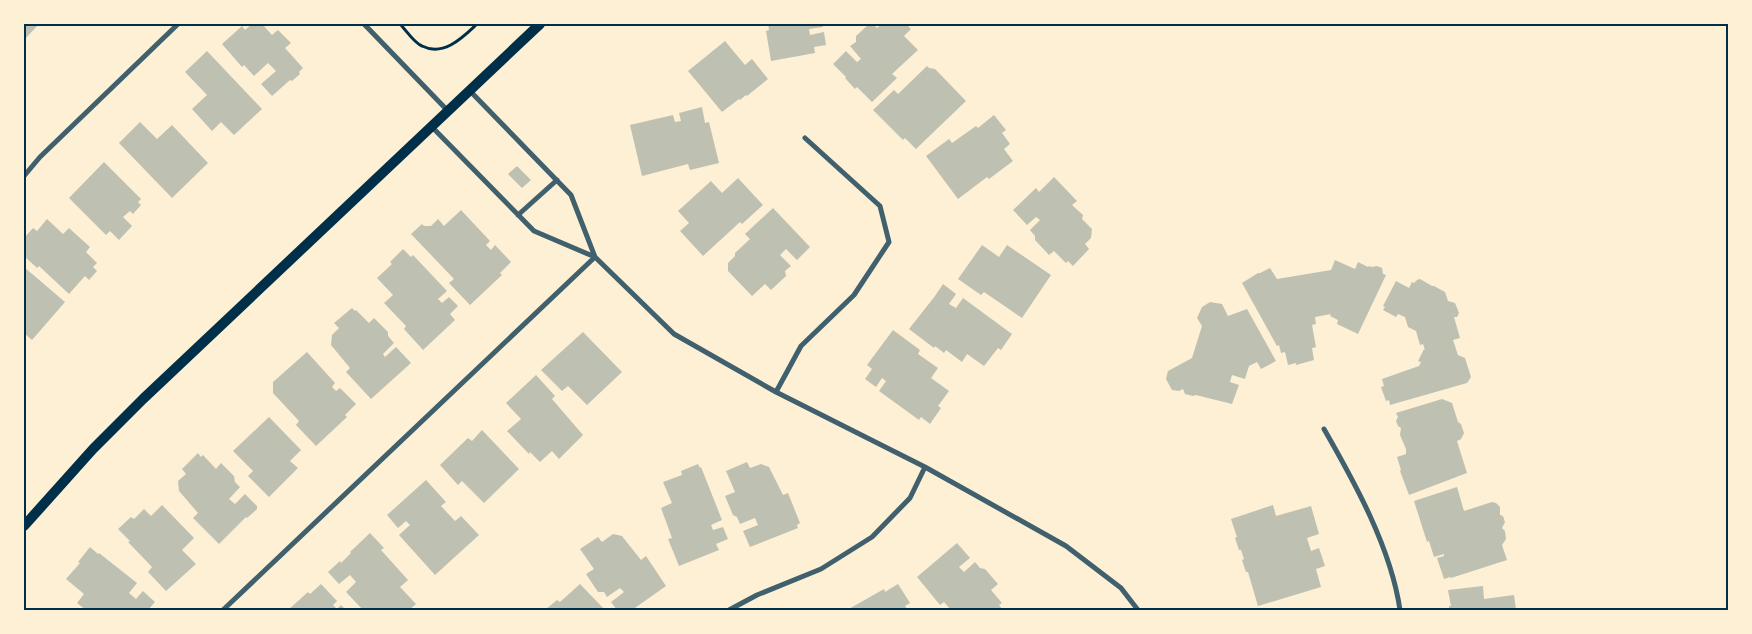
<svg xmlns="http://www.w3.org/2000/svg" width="1752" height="634" font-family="Cabin,sans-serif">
<rect width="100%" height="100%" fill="#fdf0d5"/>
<path fill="#bec0b2" d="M24,24h15l-15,16z
M252,24h10l10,11 6,-5 13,13 -6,5 18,20 -4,4 1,2 -8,7 -2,-1 -18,16 -11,-12 15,-13 -8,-8 -14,13 -10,-11 -2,2 -20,-23 20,-18 3,4z
M768,24h54l1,3 -14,2 1,6 14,-3 2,13 -12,2 1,6 -44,8 -5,-30 3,-1z
M869,24h4l4,4 5,-4h24l5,5 -7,7 14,14 -26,24 5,4 -25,24 -15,-15 -2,2 -10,-11 1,-1 -13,-13 13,-13 11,11 4,-3 -11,-13 6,-4v-6z
M725,41l20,24 7,-6 16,20 -21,17 -1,-1 -6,5 -1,-1 -17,13 -34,-41z
M207,51l55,58 -28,26 -13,-13 -9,9 -20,-22 15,-14 -22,-23z
M927,66l2,2 6,1 31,32 -50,48 -11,-11 -2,2 -30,-30 21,-20 4,4z
M702,107l3,16 4,-1 10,41 -29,7 -2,-6 -46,12 -12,-51 43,-10 2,7 6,-1 -2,-8z
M994,115l12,15 -4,3 8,11 -6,5 9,12 -24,18 -2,-2 -29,22 -32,-43 23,-17 3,4 24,-17 2,2z
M140,122l17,17 15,-14 36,38 -36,35 -53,-55z
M104,162l37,37 -3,3 3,3 -8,9 -3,-3 -7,6 9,9 -13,14 -9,-9 -4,4 -37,-37z
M517,166l14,14 -9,8 -14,-14z
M1054,177l23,24 -5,4 11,10 -1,4 10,10 -1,9 -6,6 4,5 -16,17 -5,-5 -2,2 -12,-12 -5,4 -14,-15v-4l-5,-6 10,-10 -4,-3 -9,8 -14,-15 23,-22 3,4z
M738,178l25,27 -21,19 -2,-2 -37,34 -23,-25 9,-8 -11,-12 33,-30 11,12z
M773,208l37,39 -13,13 -11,-11 -6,6 11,11 -6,5 1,5 -15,14 -6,-6 -13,12 -24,-25v-8l7,-7v-3l15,-14 -5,-5z
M461,210l29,31 -4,4 5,5 4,-5 16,17 -11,11 2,2 -32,30 -21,-22 5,-4 -43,-45 11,-10 2,2h7l7,-7 6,7z
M47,219l16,15 6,-6 21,19 -4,5 11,11 -4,4 4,4 -8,9 -4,-4 -16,18 -30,-28 -2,2 -13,-12v-18l9,-10 4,3z
M982,245l17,12 8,-12 44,30 -29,43 -38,-26 -3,3 -23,-16z
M403,249l8,8 2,-2 34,36 -9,8 4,4 7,-6 9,9 -8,8 5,6 -32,30 -19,-21 2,-3 -22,-23 9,-8 -16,-17 15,-14 -2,-2z
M1335,260l20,9 3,-7 10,5 1,-1 3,1 5,-1 5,2 1,6 3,1 -28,59 -21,-10 1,-4 -8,-4 1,-2 -16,3 1,7 -4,1 4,22 -4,1 2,12 -18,5v-2l-8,2 -3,-13 -4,1 -2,-8 -2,1 -35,-63 16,-10h2l10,-5 7,11 54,-9z
M24,267l41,35 -33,38 -8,-7z
M1420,279l12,7h2l11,6 3,9 7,2 4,10 -2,4h-3l6,21 -7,2 5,15 7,3 6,19 -4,6 -77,22 -1,-5 -3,1 -5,-14 3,-1 -2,-7 37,-13 2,-4 -3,-1 6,-12 1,1 -2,-6 -3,1 -4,-14 -8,-4 -3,-10 -7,-3 -2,3 -13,-7 2,-3 -2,-1 13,-25 13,7 3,-6 2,1 3,-3z
M943,284l13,10 -7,10 7,4 7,-10 49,36 -11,16 -3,-2 -14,18 -17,-12 -5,8 -16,-12 -2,3 -9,-7 -1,2 -25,-19 26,-33z
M1210,302l12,2 6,12 19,-7 29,52 -15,8 -4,-7 -8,4 -4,13 -13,-4 -2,7 9,3 -7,19 -36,-9 -3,1 -8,-2 -2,-5 -4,2 -7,-1 -6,-11 2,-8 24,-13 10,-32 -5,-8 5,-11z
M352,308l3,3 1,-1 13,13 5,-5 14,14v4l6,7 -11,11 2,3 11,-10 15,16 -40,36 -25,-27 4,-4 -19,-23 1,-10 7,-7 -5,-5z
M893,330l27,20 -2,4 20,14 -7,10 18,13 -11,15 3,2 -11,16 -9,-7 -2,3 -40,-29 7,-10 -4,-3 -6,9 -11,-8 7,-10 -5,-4z
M583,332l39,40 -35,33 -19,-19 -6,5 -21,-21z
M307,352l28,31 -3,4 4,4 4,-3 16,16 -11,11 2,2 -31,29 -20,-21 3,-4 -26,-28v-11z
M536,375l19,21 -3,3 31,36 -24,24 -7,-8 -12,11 -10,-10 -1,2 -22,-23 14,-12 -15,-16z
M1442,399l10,4 6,19 3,2 3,9 -3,6 -4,2 10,32 -58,22 -9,-24 1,-1 -4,-13 9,-3v-5l-6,-14 1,-7 -3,-2 -2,-5 2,-4 -2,-4z
M269,417l32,33 -11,11 8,7 -29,29 -21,-21 5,-5 -20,-20z
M482,430l37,39 -35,34 -22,-22 -4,4 -18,-20 28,-27 4,3z
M198,453l3,4 2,-2 13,14 5,-6 13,13 1,6 5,5 -11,12 6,5 10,-10 12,12v3l-10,9 -1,-1 -27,27 -26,-26 5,-5 -19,-22 -1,-10 8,-7 -4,-5z
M747,462l3,6 11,-4 8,3 14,28 5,-2 12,30 -3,2 1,3 -48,19 -7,-16 15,-6 -3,-7 -15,6 -3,-7 -4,-2 -8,-19 10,-4 -9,-21z
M698,464l2,4 1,-1 21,53 -11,5 2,5 10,-3 5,12 -12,5 3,6 -40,16 -11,-27 4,-1 -11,-30 11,-5 -9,-21 19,-7 -1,-4z
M426,480l20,22 -5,4 14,15 6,-5 18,19 -44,40 -36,-40 11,-10 -4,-4 -8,7 -11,-13z
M1457,487l7,24 28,-9 4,1 4,4v8l3,1 2,6 -3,6 3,3 1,8 -4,6 5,15 -56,18 -1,-1 -6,2 -7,-21 7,-2v-2l-10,3 -5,-16 -2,1 -13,-41z
M162,505l32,33 -12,12 14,14 -30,27 -18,-19 4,-5 -24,-25 2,-1 -12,-12 13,-12 3,2 10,-10 7,7z
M1273,505l3,11 35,-10 8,28 -12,4 4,13 8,-3 6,18 -9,3 5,18 -63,19 -10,-34h-2l-4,-12 2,-1 -3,-9h-2l-4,-12 2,-1 -6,-18z
M370,533l14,15 -3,2 27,30 -8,7 16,17 -7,6h-46l-17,-18 10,-10 -6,-7 -11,9 -11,-12 12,-11 1,2 10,-10 -1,-1z
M613,534l9,2 19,24 5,-4 20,30 -34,24h-15l-6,-8 13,-10 -4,-4 -13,9 -3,-5h-6l-12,-18 8,-5 -14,-20 18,-12 4,5z
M957,543l13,15 -11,9 5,5 11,-10 5,6 5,1 13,15 -7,6 11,13 -3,2 3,4 -1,1h-50l-7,-8 -4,3 -23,-28z
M90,547l8,7 1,-1 38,30 -8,10 7,6 7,-8 12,11 -7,8h-62l-9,-7 7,-9 -18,-15 14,-16 -2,-1z
M321,584l16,17 -4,4 4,4 4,-4 5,5h-58l20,-18 2,2z
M580,584l25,26h-60l12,-10 3,2z
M898,584l12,19 -5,3 3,4h-61l37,-21 1,3z
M1483,586l1,13 30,-4 2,15h-67v-4h2l-3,-16z"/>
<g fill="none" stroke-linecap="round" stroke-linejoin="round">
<path stroke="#003049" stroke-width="3" d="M400,24c6,6 14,19 22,22 22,11 41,-9 55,-22"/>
<path stroke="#3f606c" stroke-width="5" d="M364,24l84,87
M470,91l101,104 24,62
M432,127l102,104 61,26 79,77 102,58 149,75 141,79 55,42 17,22
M24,176l16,-19 138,-133
M518,215l39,-35
M776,392l25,-46 53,-51 35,-53 -9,-36 -75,-68
M1324,429c31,54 67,119 76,181
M223,610l372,-353
M729,610l28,-15 64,-26 51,-32 38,-39 15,-31"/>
<path stroke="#003049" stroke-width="10" d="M24,526l69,-77 50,-50 397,-375"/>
</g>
<rect width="1752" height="634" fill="none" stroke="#fdf0d5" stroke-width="50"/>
<rect x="25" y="25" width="1702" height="584" fill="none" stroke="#003049" stroke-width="2"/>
</svg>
